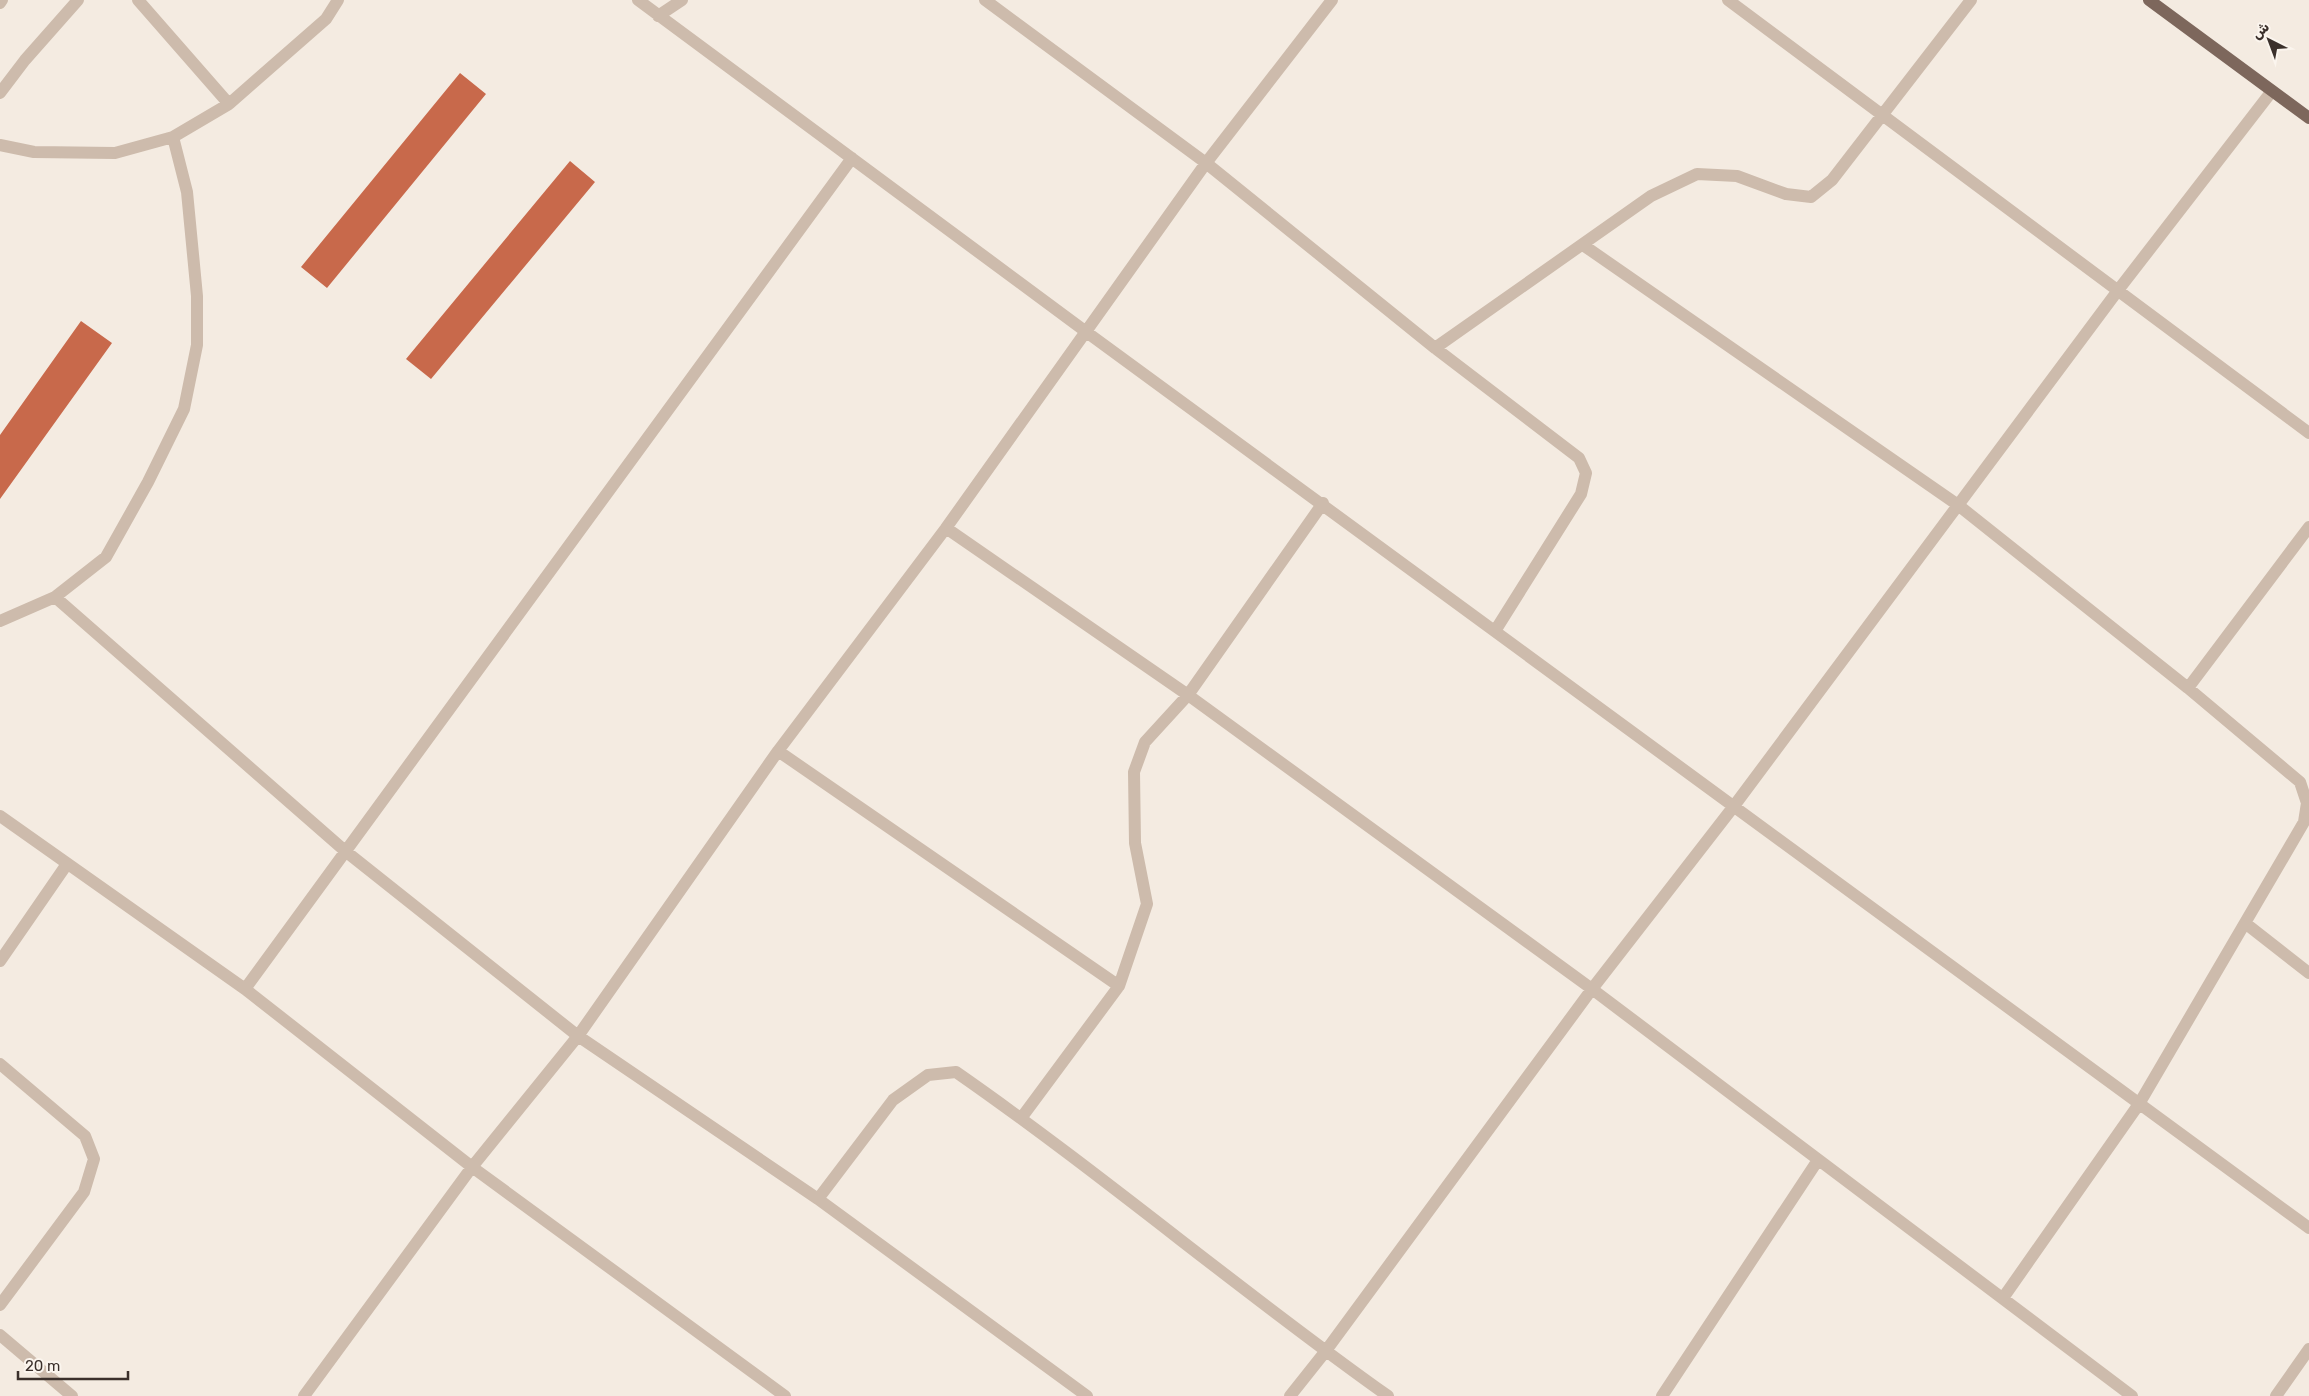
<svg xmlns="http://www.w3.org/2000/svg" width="2309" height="1396" font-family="Rubik,Vazirmatn,sans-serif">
<rect width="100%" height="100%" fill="#f4ebe1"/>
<path fill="#c8694b" d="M460,73l26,21 -159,194 -26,-21z
M570,161l25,21 -164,197 -25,-20z
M81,321l31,22 -112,156v-64z"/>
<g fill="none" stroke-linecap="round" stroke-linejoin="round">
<path stroke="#cdbbac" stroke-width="12" d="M138,0l91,104
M638,0l447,331 1224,897
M985,0l221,163 229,185 144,110 7,15 -5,21 -86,137
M1728,0l581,433
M0,3l2,-3
M658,16l24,-16
M0,93l25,-33 53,-60
M173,137l14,55 10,104v49l-13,64 -36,73 -42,75 -51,40 289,253 234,186 240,163 269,197
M0,145l34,7 81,1 58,-16 56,-33 97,-85 12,-19
M1583,245l375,260 230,183 112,94 7,21 -3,19 -165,282 -136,194
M1435,348l216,-152 46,-22 40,2 49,18 25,3 21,-17 139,-180
M946,528l242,167 404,294 540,407
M0,621l55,-24
M2188,688l121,-161
M778,751l341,235
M0,816l245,173 227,178 313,229
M2245,923l64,50
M0,961l67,-97
M245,989l607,-831
M0,1064l85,72 9,23 -10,33 -84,113
M1022,1117l97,-131 28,-82 -12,-61 -1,-71 11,-30 43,-47 135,-192
M818,1199l75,-99 35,-25 28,-3c148,103 285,220 432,324
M0,1335l72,61
M304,1396l168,-229 106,-131 200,-285 168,-223 260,-365 126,-163
M1290,1396l35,-44 267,-363 142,-183 385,-517 153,-198
M1662,1396l156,-236
M2276,1396l33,-47"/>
<path stroke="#7d675c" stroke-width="12" d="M2149,0l160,118"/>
</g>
<g transform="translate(2269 40) rotate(318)" stroke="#fbf5ee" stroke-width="4" paint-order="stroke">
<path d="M0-4L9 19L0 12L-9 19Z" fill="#3b302b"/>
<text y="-8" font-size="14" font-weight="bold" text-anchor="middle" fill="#3b302b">ش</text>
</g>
<path d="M18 1371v8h110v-8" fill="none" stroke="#3b302b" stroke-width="2.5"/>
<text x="25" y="1371" font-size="15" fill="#3b302b" stroke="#fbf5ee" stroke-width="4" paint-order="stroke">20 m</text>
</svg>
